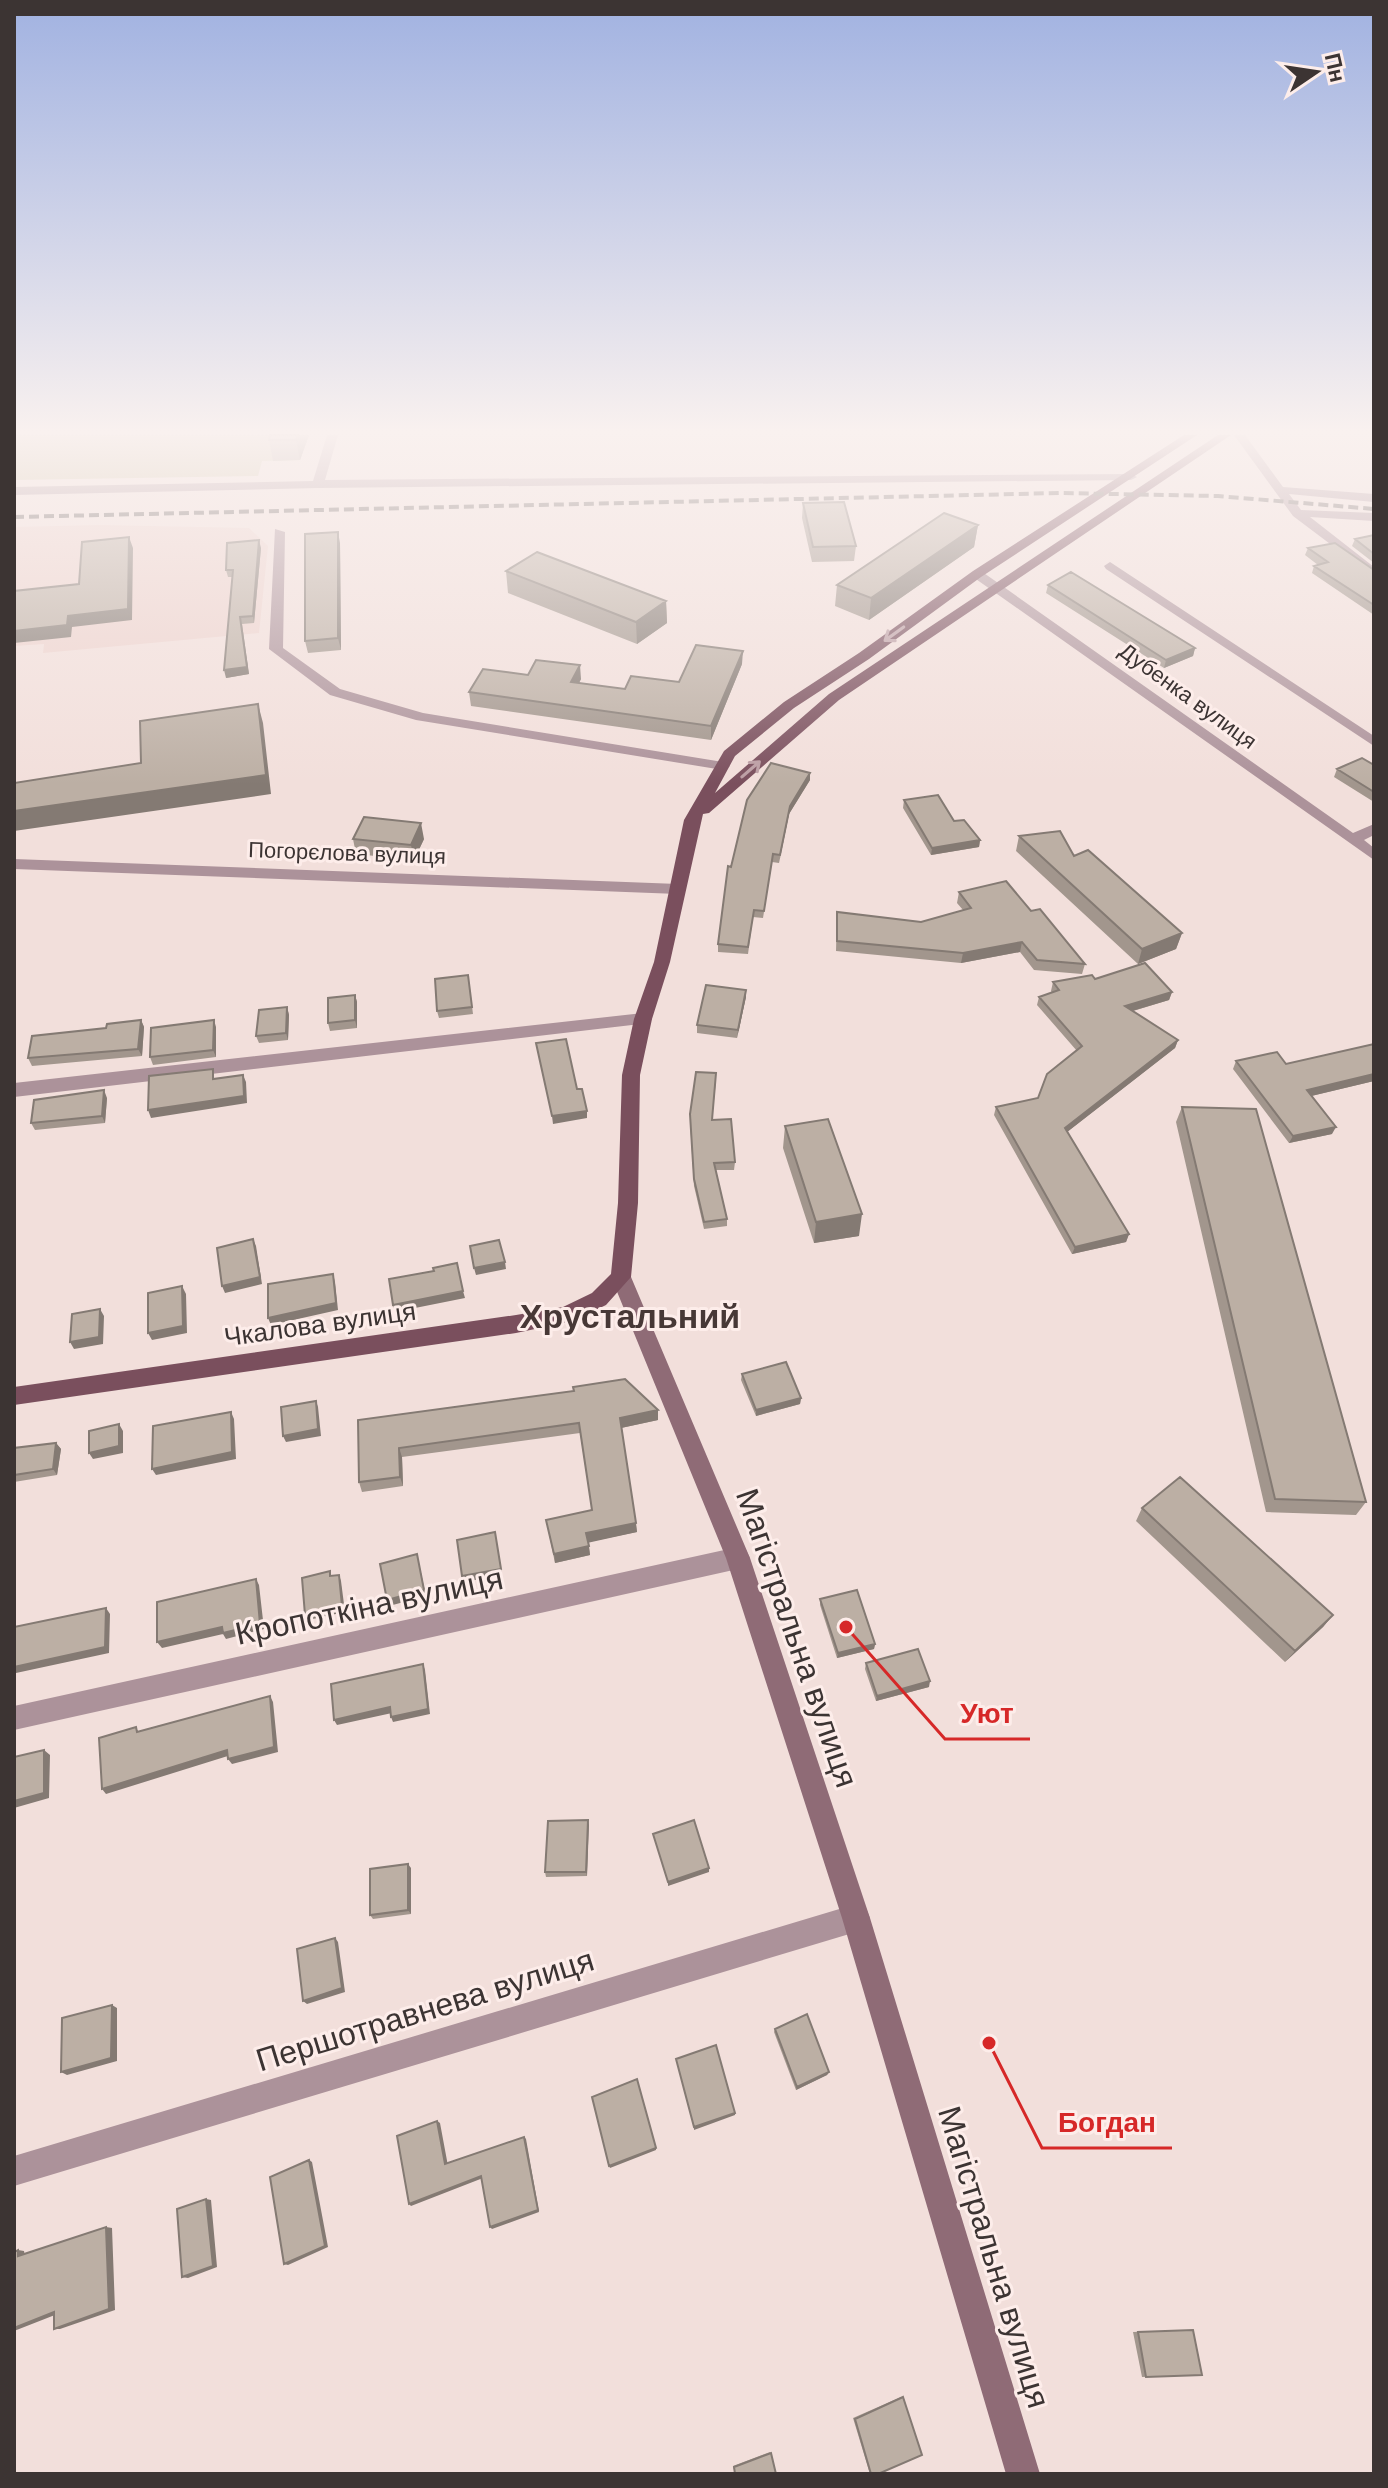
<svg xmlns="http://www.w3.org/2000/svg" width="1388" height="2488" font-family="Arial,sans-serif">
<rect width="100%" height="100%" fill="#f2dfdb"/>
<path fill="#edd2cd" d="M100,525l149,3 19,18 -9,87 -216,20 1,-9 -30,2v-119z"/>
<path fill="#c9bf9d" d="M14,435h295l-9,25 -38,1 -4,15 -244,4z"/>
<g fill="none" stroke-linecap="round" stroke-linejoin="round">
<path fill="#ac929a" fill-rule="evenodd" d="M327,435h11l-13,45 806,-6 6,3 -6,3 -813,8 -304,7v-8l299,-6z
M1234,435h11l38,52 91,7v8l-85,-8 12,16 73,3v8l-64,-4 64,50v10l-81,-61z
M275,529l10,3 -2,116 57,41 83,24 300,49 7,4 -7,4 -307,-50 -86,-25 -61,-46z
M1110,562l264,174v10l-268,-177 -2,-3z
M973,571h8l372,262 21,-9v11l-10,5 10,8v12l-401,-283z
M14,859l664,25 8,5 -8,5 -664,-25z
M643,1013l6,2 3,4 -3,4 -635,74v-14z
M738,1547l8,3 4,8 -4,8 -8,3 -724,161v-24z
M856,1904l10,4 4,10 -4,10 -10,4 -842,254v-30z"/>
<path fill="#8f6b76" fill-rule="evenodd" d="M621,1269l7,2 3,6 119,281 120,360 170,556h-34l-164,-556 -116,-360 -115,-281 3,-6z"/>
<path fill="#7a4f5d" fill-rule="evenodd" d="M1184,435h13l-216,142 -112,82 -75,49 -59,48 -20,37 114,-99 389,-259h13l-392,265 -130,113 -6,1 -33,148 -18,57 -12,56 -2,128 -7,74 -25,28 -33,16 -57,12 -502,72v-18l502,-72 47,-8 29,-14 19,-19 7,-71 4,-128 12,-56 20,-57 30,-142 40,-69 60,-49 75,-49 114,-82z"/>
<path stroke="#645a58" stroke-width="4" stroke-dasharray="10 5" stroke-linecap="butt" d="M14,517l1046,-24 158,3 156,13"/>
</g>
<path fill="#a2968d" d="M229,435h80l-9,25 -27,1 -4,-21 1,-5z
M803,503l53,43 -2,15 -42,1 -10,-44z
M978,525l-4,22 -105,73 -34,-14 2,-21z
M1374,535v28l-22,-17 3,-7z
M340,543l1,107 -33,3 -3,-12z
M261,548l-7,75 -12,1 7,50 -23,4 7,-101h-5l-2,-7z
M1308,548l66,22v45l-62,-42 2,-7 4,-1 -13,-10z
M506,571l160,30 1,22 -30,21 -129,-51z
M1048,585l147,63 -2,8 -29,12 -118,-75z
M742,664l-31,76 -240,-34 -2,-14 59,-17 53,4 -2,4 46,6 54,-7z
M1374,765v37l-40,-25 3,-8z
M810,773v7l-21,34 -10,49 -7,-1 -9,56 -10,-1 -5,37 -30,-2v-8l13,-77z
M904,800l50,21 26,19 -1,7 -48,8 -28,-47z
M1019,836l55,20 108,77 -6,16 -38,15 -122,-113z
M353,839h71l-10,21 -58,-6z
M959,892l72,19 54,53 -3,10 -48,-4 -14,-18 -59,11 -125,-12 1,-39 84,10 42,-12 -6,-7z
M468,975l5,39 -34,4 -2,-7z
M1095,979l77,13 -3,8 -36,11 45,29 -3,8 -108,84 62,102 -3,8 -54,12 -78,-139 2,-8 42,-9 39,-47 -40,-46 2,-8 13,-4 -1,-2 2,-9z
M746,990v7l-9,41 -40,-5v-8z
M355,995l2,7v26l-27,3 -2,-8z
M287,1007l2,8 -1,25 -29,3 -3,-7z
M141,1020l3,7 -2,29 -110,10 -4,-8 78,-30z
M216,1027v30l-63,8 -3,-8z
M1374,1044v37l-63,15 21,38 -43,9 -56,-74 3,-8 50,3z
M716,1081l-4,39 23,42 -1,8h-18l11,49v7l-23,3 -10,-43 -4,-64z
M107,1098l-2,25 -70,7 -4,-7z
M1182,1107l184,395 -10,13 -90,-3 -90,-390z
M785,1126l74,110 -45,7 -31,-95z
M742,1374l59,24 -1,6 -44,12 -15,-36z
M358,1420h300l-37,8 16,104 -49,10 2,13 -35,8 -9,-43 46,-10 -12,-77 -178,24 1,29 -41,6 -3,-10z
M56,1443l5,6 -4,26 -43,7v-34z
M1142,1508l191,107 -10,12 -38,35 -149,-141z
M820,1599l55,45 -1,5 -37,9 -17,-53z
M866,1663l63,24 -53,14 -11,-32z
M588,1820l-1,56 -41,1 -1,-5z
M411,1868v46l-38,5 -3,-4z
M775,2029l54,43 -2,3 -31,15 -22,-58z
M1193,2330l9,45 -60,2 -9,-45z
M901,2397h2l-25,77h-8l-17,-56z
M770,2452l1,1 -36,21 -2,-8z"/>
<path fill="#847a73" d="M298,435h11l-9,25 -4,-20z
M978,525l-4,22 -105,73 2,-22z
M338,532l2,11 1,107 -3,-12z
M129,537l4,11 -1,72 -60,7 -1,10 -57,6v-12l54,-15z
M259,540l2,8 -7,75 -1,-7z
M666,601l1,22 -30,21 -1,-22z
M240,617l9,57 -23,4 -2,-8z
M1195,648l-2,8 -29,12 2,-8z
M743,651l-1,13 -31,76v-14z
M580,665l1,14 -9,17 -1,-14z
M258,704l5,19 8,71 -257,37v-20l252,-36z
M810,773v7l-21,34 -10,49 11,-57z
M421,823l3,16 -10,21 -3,-15z
M980,840l-1,7 -48,8 1,-7z
M1182,933l-6,16 -38,15 4,-15z
M1022,942l-2,10 -59,11 2,-10z
M746,990v7l-9,41 1,-8z
M1172,992l-3,8 -47,14 3,-8z
M355,995l2,7v26l-2,-8z
M287,1007l2,8 -1,25 -2,-7z
M141,1020l3,7 -2,29 -4,-7z
M214,1020l2,7v30l-3,-7z
M1178,1040l-3,8 -113,88 3,-8z
M1374,1074v7l-71,17 4,-8z
M243,1075l3,7 1,21 -96,15 -3,-8z
M104,1090l3,8 -2,25 -3,-7z
M587,1111v7l-34,6 -1,-8z
M1336,1127l-4,7 -43,9 4,-7z
M862,1214l-3,22 -45,7 2,-21z
M1129,1234l-3,8 -54,12 3,-7z
M253,1239l3,7 6,38 -37,9 -3,-7z
M505,1262l1,7 -30,6 -2,-7z
M333,1274l2,8 3,28 -67,15 -3,-7z
M182,1286l4,8 1,39 -35,7 -4,-7z
M463,1291l2,7 -70,14 -2,-7z
M100,1309l4,7 -1,28 -29,5 -4,-7z
M801,1398l-1,6 -44,12v-6z
M316,1401l2,6 3,29 -35,6 -3,-6z
M658,1410v10l-37,8 -1,-10z
M231,1412l3,7 2,40 -80,16 -4,-6z
M119,1424l4,7v22l-30,6 -4,-6z
M56,1443l5,6 -4,26 -4,-6z
M399,1448l3,9 1,29 -3,-9z
M636,1523l1,9 -50,11 -1,-10z
M496,1539l6,36 -38,7 -2,-6z
M589,1546l1,9 -35,8 -1,-9z
M417,1554l9,42 -37,10 -2,-6z
M339,1575l2,6 4,31 -37,8 -3,-5z
M256,1579l3,6 5,44 -38,10 -3,-5 -61,14 -5,-6z
M106,1608l4,6 -1,39 -93,20 -2,-1v-5z
M1333,1615l-10,12 -38,35 10,-11z
M875,1644l-1,5 -37,9 1,-5z
M423,1664l2,6 5,44 -37,8 -2,-5z
M930,1681l-1,6 -53,14 1,-5z
M270,1696l3,6 5,50 -46,12 -4,-5z
M390,1707l2,6 -55,12 -3,-5z
M44,1750l6,5 -1,43 -35,10v-7z
M227,1750l4,5 -125,39 -4,-5z
M588,1820l1,5 -2,51 -1,-4z
M408,1864l3,4v46l-3,-4z
M709,1868v4l-41,14v-4z
M335,1938l3,4 7,50 -38,12 -4,-3z
M112,2005l5,3v53l-50,14 -6,-3z
M829,2072l-2,3 -31,15 1,-3z
M735,2113v2l-41,15v-3z
M437,2121l3,2 8,43 -3,-2z
M524,2137l2,2 13,73 -47,17 -2,-2z
M656,2148v2l-46,18 -1,-2z
M309,2160l3,2 16,85 -40,18 -4,-1z
M481,2176l2,2 -72,28 -2,-2z
M206,2199l5,1 6,67 -29,11 -6,-1z
M106,2227l6,1 3,82 -55,19h-6z
M18,2250l6,1 1,6 -7,-1z
M54,2312l6,1 -46,18v-3z"/>
<path fill="#bcafa4" stroke="#847a73" stroke-width="2" d="M270,435h28l-2,5h-27z
M844,502l12,44 -43,1 -10,-44z
M944,513l34,12 -107,73 -34,-13z
M338,532v106l-33,3v-107z
M1374,535v19l-19,-15z
M129,537l-1,72 -60,7 -1,9 -53,6v-40l65,-7 3,-42z
M259,540l-6,76 -13,1 7,50 -23,3 9,-100h-7l1,-27z
M1335,543l39,27v35l-60,-39 14,-4 -20,-14z
M537,552l129,49 -30,21 -130,-51z
M1071,572l124,76 -29,12 -118,-75z
M696,645l47,6 -32,75 -242,-34 14,-23 45,6 8,-15 44,5 -9,17 54,7 6,-13 48,6z
M258,704l8,71 -252,36v-28l127,-20 -1,-42z
M1362,758l12,7v27l-37,-23z
M771,763l39,10 -20,33 -10,49 -7,-1 -9,57 -10,-1 -6,37 -30,-3 10,-78 3,1 16,-67z
M938,795l16,26 10,-1 16,20 -48,8 -28,-48z
M364,817l57,6 -10,22 -58,-6z
M1060,831l14,25 14,-6 94,83 -40,16 -123,-113z
M1006,881l25,30 9,-2 45,55 -48,-4 -15,-18 -59,11 -126,-12v-29l84,10 50,-14 -12,-16z
M1145,963l27,29 -47,14 53,34 -113,88 64,106 -54,13 -79,-140 42,-9 9,-24 35,-28 -43,-49 20,-7 -6,-8 39,-7 3,4z
M468,975l4,32 -35,4 -2,-32z
M706,985l40,5 -8,40 -41,-5z
M355,995v25l-27,3v-25z
M287,1007l-1,26 -30,3 3,-26z
M141,1020l-3,29 -110,9 4,-22 74,-8 1,-4z
M214,1020l-1,30 -63,7 1,-29z
M566,1039l11,50h5l5,22 -35,5 -16,-73z
M1374,1044v30l-67,16 29,37 -43,9 -57,-75 41,-9 9,12z
M213,1069v10l30,-4 1,21 -96,14 1,-34z
M696,1072l20,1 -4,47 19,-1 4,43 -21,1 13,56 -23,3 -10,-43 -4,-65z
M104,1090l-2,26 -71,7 3,-23z
M1182,1107l74,2 110,393 -91,-3z
M828,1119l34,95 -46,8 -31,-96z
M253,1239l7,38 -38,9 -5,-38z
M499,1240l6,22 -31,6 -4,-22z
M457,1263l6,28 -70,14 -4,-26 45,-8 -1,-3z
M333,1274l3,29 -68,15v-34z
M182,1286l1,40 -35,7v-40z
M100,1309l-1,28 -29,5 2,-28z
M786,1362l15,36 -45,12 -14,-36z
M625,1379l33,31 -38,8 16,105 -50,10 3,13 -35,8 -8,-34 46,-10 -13,-87 -180,25 1,29 -41,5 -1,-62 216,-29 -1,-4z
M316,1401l2,28 -35,7 -2,-29z
M231,1412l1,40 -80,17 1,-43z
M119,1424v22l-30,7v-22z
M56,1443l-3,26 -39,6v-27z
M1180,1477l153,138 -38,36 -153,-143z
M495,1532l6,37 -39,7 -5,-36z
M417,1554l7,36 -37,10 -7,-36z
M330,1571v5l9,-1 3,31 -37,9 -3,-37z
M256,1579l4,45 -37,9 -1,-6 -65,15v-40z
M857,1590l18,54 -37,9 -18,-54z
M106,1608l-1,39 -91,20v-40z
M918,1649l12,32 -53,15 -11,-33z
M423,1664l5,45 -37,8 -1,-10 -56,13 -3,-36z
M270,1696l4,51 -46,12 -1,-9 -125,39 -3,-51 37,-11 1,5z
M44,1750v43l-30,8v-44z
M588,1820l-2,52h-41l3,-51z
M694,1820l15,48 -41,14 -15,-48z
M408,1864v46l-38,5v-46z
M335,1938l7,50 -39,13 -6,-52z
M112,2005l-1,53 -50,14 1,-54z
M807,2014l22,58 -32,15 -22,-58z
M716,2045l19,68 -41,14 -18,-68z
M637,2079l19,69 -47,18 -17,-69z
M437,2121l8,43 79,-27 14,73 -48,17 -9,-51 -72,28 -12,-68z
M309,2160l16,86 -41,18 -14,-87z
M206,2199l7,67 -31,11 -5,-68z
M106,2227l3,82 -55,20v-17l-40,16v-76l4,-2v6z
M1193,2330l9,45 -56,2 -8,-45z
M903,2397l19,58 -44,19h-7l-16,-55z
M771,2453l5,21h-41l-1,-7z"/>
<defs><path id="oneway-shaft" d="M-6 0H5M1.5-3L5.5 0L1.5 3" fill="none" stroke-width="1.6" stroke-linecap="round" stroke-linejoin="round" transform="scale(2)"/></defs>
<g stroke="#bc9ea4">
<use href="#oneway-shaft" transform="translate(894 634) rotate(144)"/>
<use href="#oneway-shaft" transform="translate(751 769) rotate(-41)"/>
</g>
<linearGradient id="sky" x2="0" y2="1"><stop stop-color="#a1b2e1"/><stop offset="0.55" stop-color="#f9f1ef"/><stop offset="1" stop-color="#f9f1ef" stop-opacity="0"/></linearGradient>
<rect width="1388" height="784" fill="url(#sky)"/>
<g text-anchor="middle" dominant-baseline="central" stroke-width="6" stroke-linejoin="round" paint-order="stroke">
<g font-size="22" fill="#3c3433" stroke="#fdedea">
<text transform="translate(1188 696) rotate(36)">Дубенка вулиця</text>
<text transform="translate(347 853) rotate(2)">Погорєлова вулиця</text>
</g>
<g font-size="26" fill="#3c3433" stroke="#fdedea">
<text transform="translate(320 1324) rotate(-8)">Чкалова вулиця</text>
</g>
<g font-size="32" fill="#3c3433" stroke="#fdedea">
<text transform="translate(369 1606) rotate(-12)">Кропоткіна вулиця</text>
<text transform="translate(797 1638) rotate(71)">Магістральна вулиця</text>
<text transform="translate(425 2010) rotate(-17)">Першотравнева вулиця</text>
<text transform="translate(994 2257) rotate(73)">Магістральна вулиця</text>
</g>
<g font-size="34" font-weight="bold" fill="#473836" stroke="#fdedea">
<text x="630" y="1316">Хрустальний</text>
</g>
</g>
<path fill="none" stroke="#d62828" stroke-width="3" d="M846 1627L945 1739H1030M989 2043L1042 2148H1172"/>
<g fill="#d62828" stroke="#fdedea" stroke-width="3">
<circle cx="846" cy="1627" r="8"/>
<circle cx="989" cy="2043" r="8"/>
</g>
<g font-size="28" text-anchor="middle" font-weight="bold" fill="#d62828" stroke="#fdedea" stroke-width="6" stroke-linejoin="round" paint-order="stroke">
<text x="987" y="1723">Уют</text>
<text x="1107" y="2132">Богдан</text>
</g>
<rect width="1388" height="2488" fill="none" stroke="#3c3433" stroke-width="32"/>
<g transform="translate(1316 72) rotate(77)" stroke="#fdedea" stroke-width="6" paint-order="stroke">
<path d="M0-6L14 30L0 20L-14 30Z" fill="#3c3433"/>
<text y="-12" font-size="22" font-weight="bold" text-anchor="middle" fill="#3c3433">Пн</text>
</g>
</svg>
